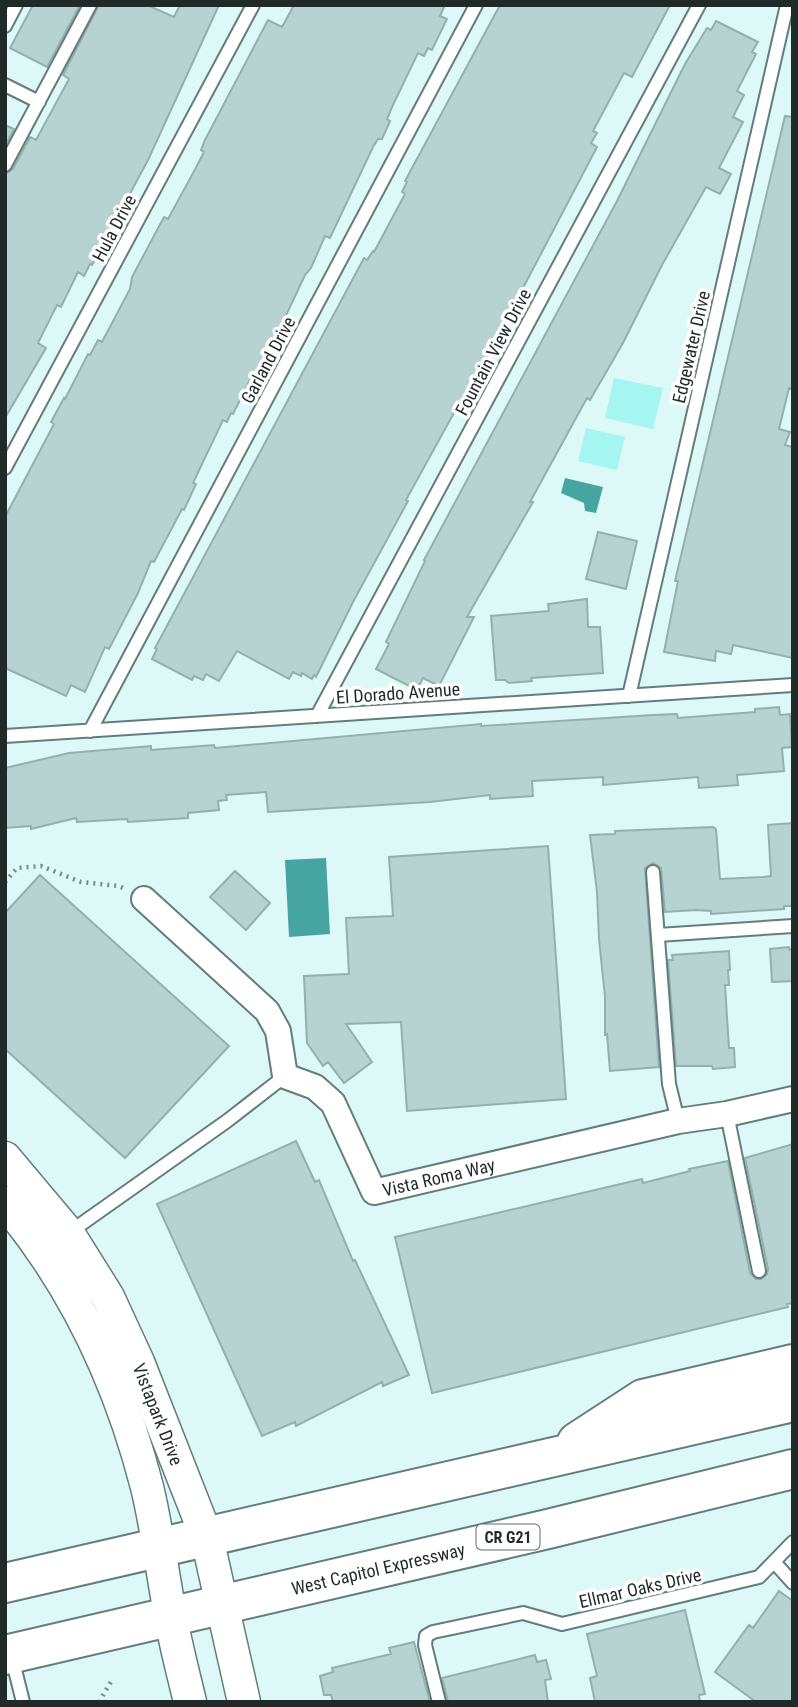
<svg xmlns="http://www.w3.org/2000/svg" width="798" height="1707" font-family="'Roboto Condensed',sans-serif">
<rect width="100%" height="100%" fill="#dcf9f7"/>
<path fill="#a5f5f0" d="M614,378l49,10 -10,41 -48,-11z
M586,428l39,9 -8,33 -39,-9z"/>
<path fill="#47a5a1" d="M565,478l38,9 -7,26 -11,-2 -1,-8 -23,-10z
M326,858l4,76 -41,3 -4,-77z"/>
<path fill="#b6d3d1" stroke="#94b0ae" stroke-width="2" d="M33,5h47l-33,62 -37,-19z
M99,5h48l27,12 6,-12h39l-70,153 -57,107 -2,-1 -6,12 -6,-4 -17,35 -4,-2 -19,38 8,5 -41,70v-244l8,-5 17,-32 6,3 33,-61 -6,-4z
M294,5h151l-5,11 7,3 -15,31 -4,-2 -4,8 -6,-3 -26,54 -5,12 3,2 -8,18h-4l-5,8 -43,91 -5,-2 -14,32 -6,7 -45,96 -6,1 -21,42 -2,-1 -4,9 -4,-2 -30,63 3,1 -12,26 -2,-1 -28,53 -3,-1 -13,32 -29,56 -4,-2 -20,45 -14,-7 -5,11 -61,-28v-151l49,-93 -3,-2 13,-24 1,1 23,-45 2,1 8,-15 4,2 28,-53 2,-12 32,-60 4,2 24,-44 12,-23 -3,-2 4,-10 63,-120 14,7z
M500,5h170l-38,72 -8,-4 -31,58 4,2 -6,10 6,4 -118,225 -2,-1 -71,129 2,1 -55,101 -37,75 -2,-2 -2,4 -10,-6 -1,3 -8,-4 -4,7 -52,-28 -18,30 -13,-7 -3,6 -9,-4 -2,4 -40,-21 5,-10 -2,-1 209,-390 3,2 6,-9 1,1 31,-58 -3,-2 5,-10 -2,-1z
M716,21l42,21 -6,10 4,2 -19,37 7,4 -11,22 10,5 -24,46 12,6 -11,20 -14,-7 -44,78 -39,78 -33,57 -3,-2 -57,104h3l-66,115h7l-35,69 -16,-8 -6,12 -41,-21 13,-25 -3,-2 39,-81 -1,-1 193,-359 68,-137 22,-36 4,2z
M785,116l8,1v273l-4,-2 -10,41 11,3 -5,13 8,2v211l-60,-13 -2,9 -15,-3 -1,10 -51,-9 14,-71h-3z
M5,125l9,4 -9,17z
M598,532l39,9 -11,48 -40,-10z
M587,599l1,28h12l3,46 -72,5 1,3 -23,2 -4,-3h-9l-5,-64 58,-5 -1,-7z
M779,707l1,8 10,-1 2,33 -10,1 2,23 -47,4 1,10 -39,3 -1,-11 -95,8v-8l-71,4 1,15 -43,3v-4l-60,7 -162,10 -2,-20 -40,3 1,5 -9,1 1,9 -31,3v5l-60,4 -1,-3 -50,3 -1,-4 -45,11v-3l-26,2v-60l64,-15 82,-7v4l63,-5 1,3 266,-24v2l172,-11 24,-1 1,4 77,-6v-3z
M793,823v83h-9v3l-73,5v-3l-15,-1 -31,2 -4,-44 -8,-5 -8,5 14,199 -49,4 -3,-37 -2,1v-38l-6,-58 -2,-47 -7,-57 25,-1v-3l98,-4 3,2 4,50 43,-2 8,-1 -3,-51z
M548,846l18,253 -159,12 -6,-89 -55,2 26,38 -28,21 -16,-21 -5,4 -16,-23 -3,-67 45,-2 -3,-56 47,-2 -4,-59z
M235,871l35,32 -24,27 -36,-33z
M40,875l189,171 -104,112 -120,-109v-136z
M789,947l1,3h3v31l-21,1 -2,-33z
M729,951l1,19h-2l1,15h-4l4,63h5l1,19 -22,2 -1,-3h-36l-8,-106h5l-1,-5z
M296,1141l19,41 4,-2 34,81 2,-1 54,115 -26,11 -1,-4 -86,44 -1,-4 -33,14 -105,-232z
M793,1144v159l-6,1 1,3 -356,86 -37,-156 247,-58 1,4 47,-12 -1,-2 39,-8 22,112 6,6h5l6,-5 1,-5 -23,-111z
M779,1591l14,10v101h-37l-41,-30 34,-47 4,3z
M685,1610l20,84 -6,1 1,7h-105l-5,-24 7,-2 -10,-42z
M414,1642l16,60h-97l-2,-7h-7l-4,-19 13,-4 -1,-4 59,-14 -2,-6z
M535,1655l2,7 9,-2 5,19 -6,1 3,22h-100l-6,-24z"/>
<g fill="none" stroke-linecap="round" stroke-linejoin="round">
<defs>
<path id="service" d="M5,26l11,-21
M5,85l34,17
M5,165l85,-160
M5,468l248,-463
M629,696l158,-691
M317,716l382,-711
M90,731l386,-726
M5,736l788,-51
M653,872l16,212 9,37
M658,935l135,-9
M727,1114l32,157
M70,1232l157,-111 58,-45
M775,1563l18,20
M12,1658l11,44
M439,1702l-14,-57 1,-9 7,-4 90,-19 39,11 197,-47 34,-35"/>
<g id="minor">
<path id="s1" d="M144,899l123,112 11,20 7,45 30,11 18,16 41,89 304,-71 49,-7 66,-15"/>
</g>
<g id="tertiary">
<path id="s2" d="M5,1158l63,75 40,64 30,65 69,176 37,164"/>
<path d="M5,1202c70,83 115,180 142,285 10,41 15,84 23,126 5,30 13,59 20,89"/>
</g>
<g id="trunk">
<path d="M577,1442l66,-43 150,-35"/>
<path d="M5,1583l788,-181"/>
<path id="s3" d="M5,1655l543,-126 245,-60"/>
</g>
</defs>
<use href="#service" stroke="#637d7c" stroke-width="16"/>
<use href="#minor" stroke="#637d7c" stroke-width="28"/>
<use href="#tertiary" stroke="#637d7c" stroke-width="35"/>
<use href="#trunk" stroke="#637d7c" stroke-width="42"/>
<path stroke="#778a89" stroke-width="4.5" stroke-dasharray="2 5" stroke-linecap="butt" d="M5,882l12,-14 24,-2 40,16 38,4 6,3
M99,1702l13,-22"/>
<use href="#service" stroke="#fff" stroke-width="12"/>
<use href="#minor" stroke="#fff" stroke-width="24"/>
<use href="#tertiary" stroke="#fff" stroke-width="32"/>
<use href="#trunk" stroke="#fff" stroke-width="38"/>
</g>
<g text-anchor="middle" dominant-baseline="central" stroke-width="7" stroke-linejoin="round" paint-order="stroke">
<rect fill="#fff" stroke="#626a69" stroke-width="2" x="476.5" y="1524.5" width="63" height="25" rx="5"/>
<g font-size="16" font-weight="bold" fill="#1f2a29">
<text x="508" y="1537">CR G21</text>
</g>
<g font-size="18" fill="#1f2a29" stroke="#fff">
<text transform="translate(114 228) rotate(-62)">Hula Drive</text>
<text transform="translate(691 347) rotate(-77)">Edgewater Drive</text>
<text transform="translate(493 352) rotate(-62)">Fountain View Drive</text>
<text transform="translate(268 360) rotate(-62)">Garland Drive</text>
<text transform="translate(398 693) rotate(-4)">El Dorado Avenue</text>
<text stroke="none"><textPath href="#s1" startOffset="455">Vista Roma Way</textPath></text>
<text stroke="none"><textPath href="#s2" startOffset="301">Vistapark Drive</textPath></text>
<text stroke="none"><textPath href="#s3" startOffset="383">West Capitol Expressway</textPath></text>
<text transform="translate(640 1588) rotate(-13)">Ellmar Oaks Drive</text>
</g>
</g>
<rect width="798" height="1707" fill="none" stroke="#1f2a29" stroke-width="14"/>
</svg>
